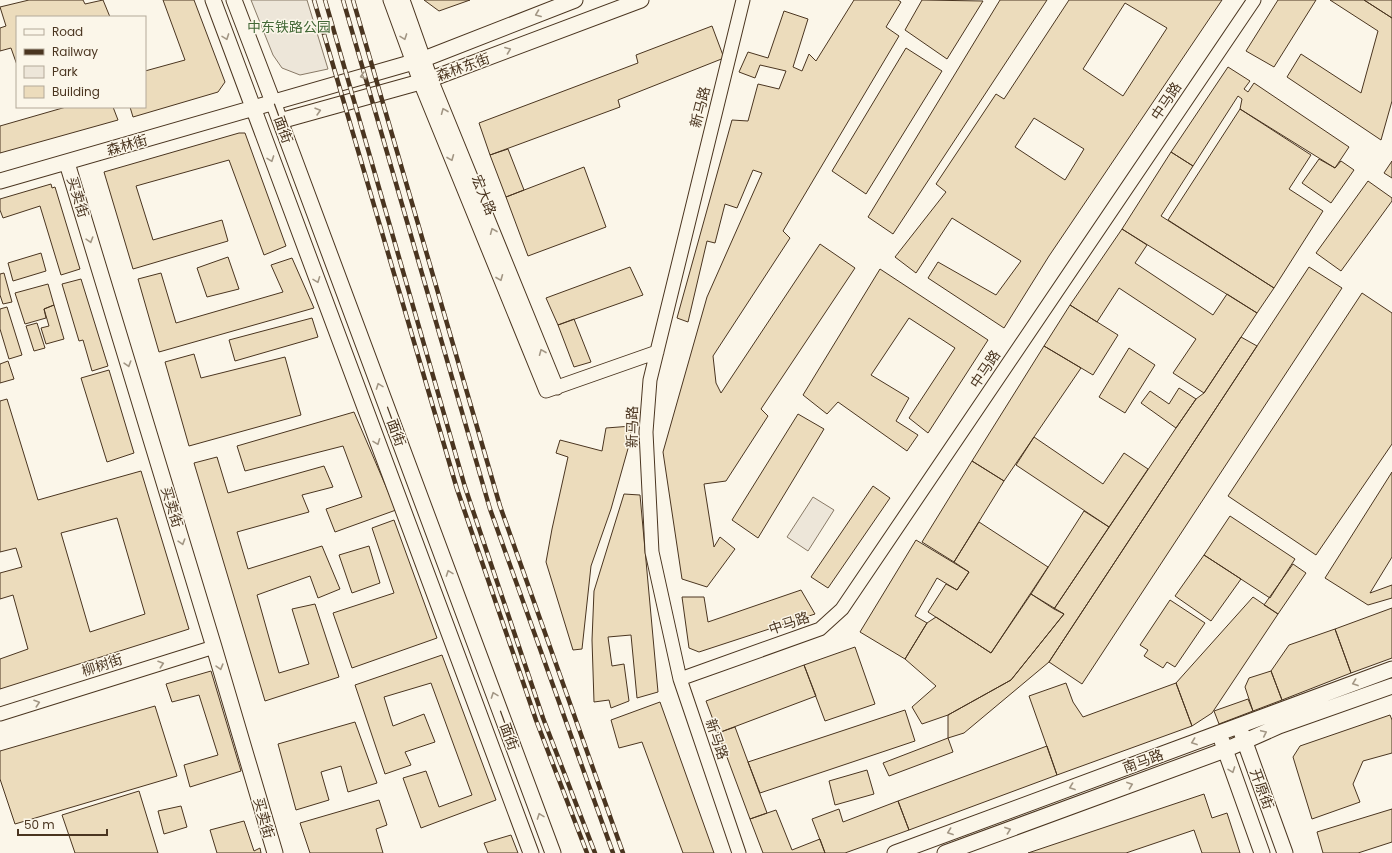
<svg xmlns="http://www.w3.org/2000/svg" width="1392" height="853" font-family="Poppins,'Noto Sans SC',sans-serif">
<rect width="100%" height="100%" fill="#fbf6e9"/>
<path fill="#ede6d9" stroke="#887966" d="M251,0h56l21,69 -28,6 -18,-7 -9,-13z
M813,497l21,13 -26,41 -21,-14z"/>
<path fill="#ecdcbc" stroke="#4a3520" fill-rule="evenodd" d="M29,0h54l2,4 18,-4 7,17h-93v48l-6,-17 -11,3v-23l6,-2 -6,-19z
M163,0h31l31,82 -7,10 -85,25 -3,-10h15v-36l40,-11z
M424,0h46l-31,11z
M854,0h44l3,2 -15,25 13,9 -116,195 7,7 -77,118 3,27 5,10 99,-149 35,24 -94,141 7,7 -42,65 -22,3 10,63 6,-10 15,12 -28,38 -25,-8 -19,-127 44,-155 55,-124 -9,-3 -16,38 -12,-4 -10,39 -8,-2 -19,81 -11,-4 55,-198 16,1 10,-37 21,5 7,-18 -26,-6 -5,13 -16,-6 9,-20 20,6 16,-47 24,8 -15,48 9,4 7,-17 7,7z
M922,0l61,1 -36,58 -42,-29z
M1000,0h47l-154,234 -25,-17z
M1069,0h153l-173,256 -45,72 -76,-50 10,-16 58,33 25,-34 -69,-43 -36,55 -21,-16 51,-65 -10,-8 60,-90 8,5zM1125,3l42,25 -44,68 -40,-27zM1034,118l50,31 -19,31 -50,-33z
M1278,0h38l-42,67 -28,-16z
M1330,0h34l28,18v83l-11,39 -94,-63 14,-23 60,39 17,-62z
M1364,0h28v18z
M712,26l12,32 -106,42 2,7 -130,48 -11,-32 159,-60 -2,-8z
M906,48l36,23 -76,123 -34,-23z
M1228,67l22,14 -6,8 4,3 6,-9 95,64 -14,21 -95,-59 2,-10 -4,-3 -45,70 -22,-14z
M66,107h47l5,13 -118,33v-27z
M1240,109l71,46 -22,34 34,22 -49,77 -106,-68z
M239,133h6l41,113 -22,9 -35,-95 -93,26 17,54 69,-20 6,21 -95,28 -29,-97z
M508,149l16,41 -18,7 -16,-42z
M1171,152l22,14 -32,50 113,72 -17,25 -135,-84z
M1319,159l16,9 6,-7 13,9 -23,33 -29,-20z
M1392,161v17l-8,-5z
M584,167l22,60 -78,29 -22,-59z
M1368,181l24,17v3l-51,70 -25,-18z
M51,184l1,4 3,-1 25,82 -19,6 -21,-69 -37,12 -3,-8v-11z
M1122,229l25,16 -12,18 78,52 14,-21 30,19 -53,80 -31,-20 23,-34 -77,-51 -22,34 -27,-17z
M41,253l5,18 -33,10 -5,-18z
M228,257l11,32 -32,8 -10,-29z
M292,258l22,50 -155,44 -21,-73 23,-6 15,50 107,-31 -12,-27z
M630,267l13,28 -85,30 -12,-27z
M1309,267l33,21 -260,396 -33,-22z
M880,269l108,71 -60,93 -19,-15 46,-70 -46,-30 -38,57 38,23 -13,23 22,14 -11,16 -69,-49 -11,12 -24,-19z
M4,273l8,29 -9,2 -3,-9v-21z
M81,279l27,87 -16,5 -9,-31 -4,1 -17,-57z
M48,284l6,21 -10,4 2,9 -21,6 -10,-31z
M1362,293l30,20v131l-76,111 -88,-59z
M54,305l10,34 -18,5 -5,-16 8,-2 -5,-17z
M1070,305l48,30 -25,40 -49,-29z
M7,307l15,48 -13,4 -9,-30v-20z
M312,318l6,19 -83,24 -6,-21z
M574,319l17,43 -17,5 -16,-42z
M37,323l8,25 -11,3 -8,-25z
M1241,337l16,9 -208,316 -85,71 -16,5v-23l63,-35 53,-66 -10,-5 122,-181 20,-29 8,-6z
M1044,346l37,22 -77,113 -32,-20z
M1129,348l26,17 -30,48 -26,-16z
M194,354l7,24 84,-21 16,58 -112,31 -24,-84z
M8,361l6,18 -14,4v-19z
M109,370l25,83 -27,9 -26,-84z
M1179,388l17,11 -20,29 -35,-25 9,-12 19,13z
M7,399l31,101 103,-29 48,158 -189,60v-30l28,-10 -15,-54 -13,4v-26l22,-6 -6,-19 -16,4v-151zM117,518l28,96 -55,18 -29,-99z
M354,412l42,98 -61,22 -9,-23 36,-12 -19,-51 -98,25 -8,-25z
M798,414l26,15 -66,109 -26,-18z
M632,426l-3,19 -18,64 -20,57 -9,83 -9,1 -27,-88 6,-33 16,-72 -12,-4 4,-13 42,11 4,-23z
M1034,437l69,47 21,-31 24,16 -39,58 -93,-62z
M217,457l11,36 96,-27 9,21 -31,8 7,17 -72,20 11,37 74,-23 18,43 -22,9 -8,-22 -53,19 22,78 30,-9 -17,-55 23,-5 24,73 -74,24 -71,-238z
M972,461l32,20 -50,81 -32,-20z
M1392,472v85l-22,36 22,-8v13l-24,7 -43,-27z
M873,486l17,12 -62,90 -17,-11z
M624,494l16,1 18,197 -21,6 -6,-63 -23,2 4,29 12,-2 5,37 -18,7 -2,-8 -15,2 -2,-62 2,-49z
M1084,511l25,16 -55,82 -23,-15z
M1230,516l65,43 -25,39 -66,-43z
M394,520l43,118 -85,30 -19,-55 61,-20 -22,-65z
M979,522l69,45 -57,86 -63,-41 18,-28 11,6 12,-18 -15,-10z
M916,540l53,32 -12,18 -20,-12 -22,38 12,7 -22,36 -45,-27z
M369,546l11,37 -28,10 -13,-38z
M1204,555l37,24 -30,42 -36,-25z
M1293,564l13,9 -28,41 -14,-9z
M801,590l14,24 -116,38 -10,-4 -7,-51h22l4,25z
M1031,594l33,20 -53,66 -63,35 -26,9 -10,-17 24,-21 -31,-27 22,-36 9,-6 55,36z
M1253,597l25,17 -66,99 -20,13 -16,-43z
M1170,600l35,23 -30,44 -8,-5 -4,6 -19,-12 4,-6 -8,-5z
M1392,608v50l-41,15 -16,-44z
M1335,629l16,44 -69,27 -11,-29 18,-26z
M855,647l20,57 -50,17 -21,-56z
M442,655l54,145 -75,28 -18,-50 23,-7 13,36 33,-12 -41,-112 -47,14 9,29 31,-12 11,28 -30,10 6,13 -26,9 -30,-89z
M804,665l12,31 -98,37 -12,-32z
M211,671l30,100 -51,16 -6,-22 34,-10 -19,-60 -27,7 -6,-18z
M1271,671l11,29 -29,11 -8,-24 4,-9z
M1066,683l7,19 10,15 93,-34 16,43 -135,49 -28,-79z
M1248,699l5,12 -34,13 -5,-13z
M660,702l54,151h-31l-41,-111 -23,6 -8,-28z
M155,706l22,70 -162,48 -15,-45v-28z
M905,710l10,31 -155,52 -12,-31z
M1390,715l2,5v33l-29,8 -10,23 7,18 -48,17 -19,-62 7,-11z
M355,722l22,61 -29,9 -7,-26 -20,6 8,28 -33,10 -18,-66z
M735,727l32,86 -17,6 -32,-86z
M948,738l5,14 -64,24 -6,-13z
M1047,746l10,29 -148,55 -11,-29z
M867,770l7,24 -39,11 -6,-24z
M139,791l19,62h-83l-13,-38z
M1204,794l8,24 15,-5 13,40h-38l-8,-23 -68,23h-98z
M379,800l8,25 -11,4 7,24h-73l-10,-30z
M898,801l11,29 -64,23h-20l-13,-34 27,-10 4,13z
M181,806l6,21 -23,7 -6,-23z
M1392,809v33l-34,11h-35l-6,-21z
M776,810l16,40 28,-11 5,14h-62l-13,-34z
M244,821l10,30 6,-3 1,5h-44l-7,-23z
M511,835l7,18h-30l-4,-10z"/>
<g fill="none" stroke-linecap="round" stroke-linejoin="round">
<defs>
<path id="tertiary" d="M390,0l30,82 126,309 111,-39
M403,0l28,79 126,309
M680,679l140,-50 22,-20 412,-609
M0,714l214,-67
M739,853l-59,-174 -28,-127 -6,-120 4,-52 93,-380"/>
<path id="secondary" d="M213,0l318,853
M234,0l39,102 280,751
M280,121l151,-42 210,-79
M67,163l147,484 61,206
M0,181l424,-122 151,-59
M1242,734l43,119
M1222,741l40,112
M895,853l497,-184
M945,853l280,-103 54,-24 113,-40"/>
</defs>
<use href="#tertiary" stroke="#4a3520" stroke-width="15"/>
<use href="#secondary" stroke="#4a3520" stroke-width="17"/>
<use href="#tertiary" stroke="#fbf6e9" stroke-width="13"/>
<use href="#secondary" stroke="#fbf6e9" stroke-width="15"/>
<defs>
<path id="rail" d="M314,0l143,489 79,231 51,133
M325,0l140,487 78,231 52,135
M343,0l147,509 123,344
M353,0l147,506 123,347"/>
</defs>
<use href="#rail" stroke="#4a3520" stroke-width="4.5"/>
<use href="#rail" stroke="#fbf6e9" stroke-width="3" stroke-dasharray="9" stroke-linecap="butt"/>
</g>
<defs><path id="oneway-chevron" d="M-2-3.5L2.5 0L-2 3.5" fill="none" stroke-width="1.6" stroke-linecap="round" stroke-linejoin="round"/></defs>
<g stroke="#a29684">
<use href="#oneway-chevron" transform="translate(538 14) rotate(159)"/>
<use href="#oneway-chevron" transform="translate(226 37) rotate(70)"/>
<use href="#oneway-chevron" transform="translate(404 37) rotate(70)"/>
<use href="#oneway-chevron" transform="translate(508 50) rotate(-21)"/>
<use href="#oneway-chevron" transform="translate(363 76) rotate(164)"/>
<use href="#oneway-chevron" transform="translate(318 111) rotate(-16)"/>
<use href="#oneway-chevron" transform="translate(444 111) rotate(-112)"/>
<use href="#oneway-chevron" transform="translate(451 158) rotate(68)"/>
<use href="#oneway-chevron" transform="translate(271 159) rotate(70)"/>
<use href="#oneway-chevron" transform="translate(493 231) rotate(-112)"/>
<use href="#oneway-chevron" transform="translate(90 240) rotate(73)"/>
<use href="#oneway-chevron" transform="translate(500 278) rotate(68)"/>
<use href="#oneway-chevron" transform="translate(317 280) rotate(69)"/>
<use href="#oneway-chevron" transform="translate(542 352) rotate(-112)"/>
<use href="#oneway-chevron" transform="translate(128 364) rotate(73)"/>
<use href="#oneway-chevron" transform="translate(379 386) rotate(-110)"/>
<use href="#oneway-chevron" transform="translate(377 442) rotate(69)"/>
<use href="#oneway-chevron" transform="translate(182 542) rotate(73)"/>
<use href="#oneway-chevron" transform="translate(449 573) rotate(-110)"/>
<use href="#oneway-chevron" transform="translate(161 664) rotate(-18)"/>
<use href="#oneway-chevron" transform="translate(220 667) rotate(74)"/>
<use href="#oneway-chevron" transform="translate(1355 683) rotate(160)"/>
<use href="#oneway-chevron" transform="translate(494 695) rotate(-110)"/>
<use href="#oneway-chevron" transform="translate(37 703) rotate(-18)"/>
<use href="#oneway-chevron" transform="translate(1264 733) rotate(-25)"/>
<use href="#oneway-chevron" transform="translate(1194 742) rotate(160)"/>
<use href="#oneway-chevron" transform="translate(1232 770) rotate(70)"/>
<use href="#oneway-chevron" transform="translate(1130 785) rotate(-20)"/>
<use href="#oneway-chevron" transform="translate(1072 787) rotate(160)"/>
<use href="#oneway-chevron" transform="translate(540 816) rotate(-110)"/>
<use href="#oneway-chevron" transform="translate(1008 830) rotate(-20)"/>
<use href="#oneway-chevron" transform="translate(950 832) rotate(160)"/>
</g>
<g text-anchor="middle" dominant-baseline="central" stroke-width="3" stroke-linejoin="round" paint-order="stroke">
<g font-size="14" fill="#436837" stroke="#fbf6e9">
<text x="289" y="27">中东铁路公园</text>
</g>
<g font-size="14" fill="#4a3520" stroke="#fbf6e9">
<text transform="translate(463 67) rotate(-20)">森林东街</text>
<text transform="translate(1166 101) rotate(-56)">中马路</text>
<text transform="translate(700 107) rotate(-76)">新马路</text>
<text transform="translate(281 123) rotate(70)">一面街</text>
<text transform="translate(127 145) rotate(-16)">森林街</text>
<text transform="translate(484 195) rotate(68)">宏大路</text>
<text transform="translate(78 197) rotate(73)">买卖街</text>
<text transform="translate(985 369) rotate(-56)">中马路</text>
<text transform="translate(394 426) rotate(70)">一面街</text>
<text transform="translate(632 427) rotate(-89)">新马路</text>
<text transform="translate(172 507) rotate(73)">买卖街</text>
<text transform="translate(789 623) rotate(-19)">中马路</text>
<text transform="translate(102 665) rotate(-18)">柳树街</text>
<text transform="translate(507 730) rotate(70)">一面街</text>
<text transform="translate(717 739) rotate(71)">新马路</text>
<text transform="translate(1143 761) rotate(-20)">南马路</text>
<text transform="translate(1262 789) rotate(70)">开原街</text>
<text transform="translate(264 818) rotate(74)">买卖街</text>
</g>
</g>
<rect x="16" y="16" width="130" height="92" fill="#fbf6e9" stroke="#b4a999"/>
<rect x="24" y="29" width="20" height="6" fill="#fbf6e9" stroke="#b4a999"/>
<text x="52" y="36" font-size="12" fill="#4a3520">Road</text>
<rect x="24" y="49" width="20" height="6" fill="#4a3520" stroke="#b4a999"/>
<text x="52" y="56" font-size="12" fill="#4a3520">Railway</text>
<rect x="24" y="66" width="20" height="12" fill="#ede6d9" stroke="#b4a999"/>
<text x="52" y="76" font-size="12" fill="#4a3520">Park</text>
<rect x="24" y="86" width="20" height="12" fill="#ecdcbc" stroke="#b4a999"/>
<text x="52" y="96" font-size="12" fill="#4a3520">Building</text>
<path d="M18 829v6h89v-6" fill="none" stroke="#4a3520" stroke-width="2"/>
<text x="24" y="829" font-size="12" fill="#4a3520" stroke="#fbf6e9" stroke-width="3" paint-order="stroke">50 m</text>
</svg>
